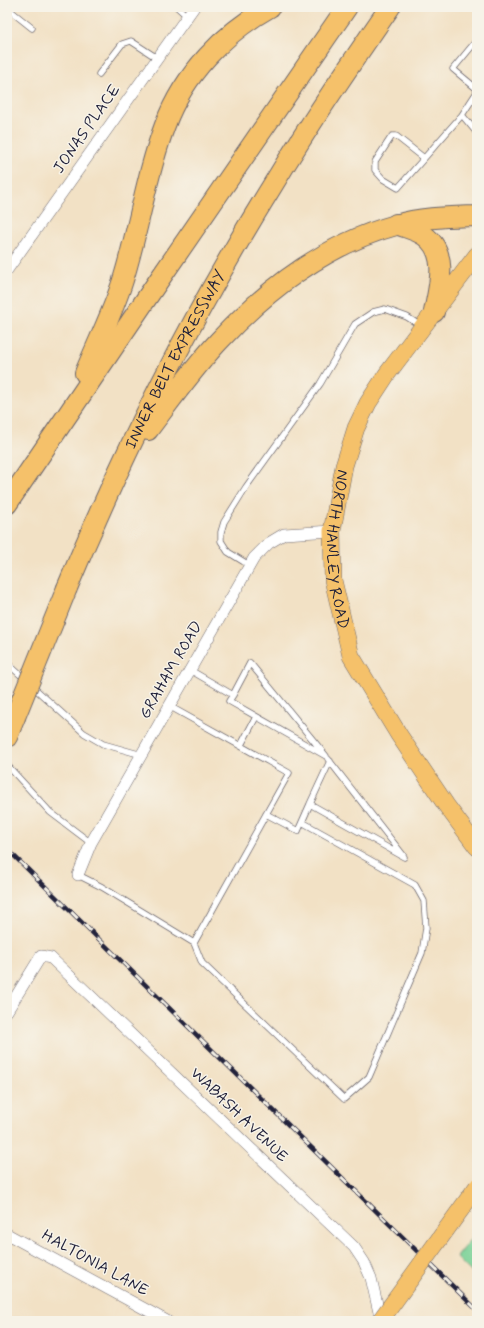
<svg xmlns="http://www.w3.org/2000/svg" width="484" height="1328" font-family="Mynerve,sans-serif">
<rect width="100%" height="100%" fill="#f7f3e8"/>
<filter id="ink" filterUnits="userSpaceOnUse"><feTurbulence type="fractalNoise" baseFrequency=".025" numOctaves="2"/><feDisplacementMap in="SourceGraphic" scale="8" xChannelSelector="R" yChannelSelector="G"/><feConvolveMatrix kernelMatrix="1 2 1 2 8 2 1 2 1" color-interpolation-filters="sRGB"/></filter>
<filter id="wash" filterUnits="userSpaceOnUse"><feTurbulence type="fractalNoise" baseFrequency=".012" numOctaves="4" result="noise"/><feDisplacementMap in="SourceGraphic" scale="16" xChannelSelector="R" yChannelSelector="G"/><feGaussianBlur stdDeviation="0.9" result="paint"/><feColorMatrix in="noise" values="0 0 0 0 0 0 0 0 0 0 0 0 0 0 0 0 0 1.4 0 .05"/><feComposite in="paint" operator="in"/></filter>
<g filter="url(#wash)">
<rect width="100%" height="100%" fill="#f2e1c5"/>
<path fill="#79d196" stroke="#4e7a68" d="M477,1231v47l-21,-21z"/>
</g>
<g filter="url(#ink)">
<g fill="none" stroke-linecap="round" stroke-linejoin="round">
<defs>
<path id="service" d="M177,7l10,9
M7,8l25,20
M477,40l-24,29 24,20
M99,74l23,-30 9,-3 26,17
M477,92l-15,23 15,18
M424,158l-28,-22h-4l-17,26v8l8,9 15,9 64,-73
M249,565l-21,-13 -7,-11v-9l3,-10 22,-35 74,-103 35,-60 18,-12 12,-3 22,8 14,9
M7,663l19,17
M190,670l43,25 -4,6 97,55 -76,-93 -17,32
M32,686l52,47 19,11 39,11
M241,745l15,-28
M328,759l75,96
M330,761l-20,43 94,53
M7,765l43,47 41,31
M266,814l32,17 12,-27
M78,875l24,12 92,56 95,-170 -120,-67
M194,943l8,20 142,136 25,-22 53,-124 4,-25 -2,-27 -9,-16 -113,-63"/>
<path id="minor" d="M7,270l187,-263
M78,875l13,-32 163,-285 15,-15 15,-9 48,-3
M7,1011l34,-55 10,2 303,289 10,15 7,16 10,43
M7,1234l160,87"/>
<g id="primary">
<path id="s1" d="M477,255l-90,119 -19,29 -12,25 -12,38 -12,65 1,49 18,76 48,79 47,70 31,42"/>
</g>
<g id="motorway">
<path d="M396,224c10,4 21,6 29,12 24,18 14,51 9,76"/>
<path d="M85,373c13,-31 28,-61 38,-93 16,-51 23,-105 42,-155 19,-51 59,-92 105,-118"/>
<path d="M148,430c22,-29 44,-60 70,-88 48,-52 108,-98 178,-117 26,-8 54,-8 81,-9"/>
<path d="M7,504l152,-224 188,-273"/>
<path id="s2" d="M67,588c58,-140 127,-276 207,-405 36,-60 76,-118 116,-176"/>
<path d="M7,737l8,-20"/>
</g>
</defs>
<use href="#service" stroke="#6b656b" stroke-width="7"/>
<use href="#minor" stroke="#6b656b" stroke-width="12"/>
<use href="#primary" stroke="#6b656b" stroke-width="18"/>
<use href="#motorway" stroke="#6b656b" stroke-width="22"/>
<use href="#service" stroke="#fff" stroke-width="5.5"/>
<use href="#minor" stroke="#fff" stroke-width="11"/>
<use href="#primary" stroke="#f5c16b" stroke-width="17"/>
<use href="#motorway" stroke="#f5c16b" stroke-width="20"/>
<defs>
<path id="rail" d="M7,849l470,461"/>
</defs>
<use href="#rail" stroke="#22223b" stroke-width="4.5"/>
<use href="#rail" stroke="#f7f3e8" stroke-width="3" stroke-dasharray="9" stroke-linecap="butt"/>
<defs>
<path id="primary-bridge" d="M380,1321l97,-134"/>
<path id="motorway-bridge" d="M15,717l52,-129"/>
</defs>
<use href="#primary-bridge" stroke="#6b656b" stroke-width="18" stroke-linecap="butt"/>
<use href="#motorway-bridge" stroke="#6b656b" stroke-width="22" stroke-linecap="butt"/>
<use href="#primary-bridge" stroke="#f5c16b" stroke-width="17"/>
<use href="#motorway-bridge" stroke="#f5c16b" stroke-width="20"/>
</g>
</g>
<g text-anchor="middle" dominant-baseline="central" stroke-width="3" stroke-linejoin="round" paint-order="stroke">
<g font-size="16" fill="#22223b" stroke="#f7f3e8">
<text transform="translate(87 129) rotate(-55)">JONAS PLACE</text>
<text stroke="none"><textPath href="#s2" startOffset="253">INNER BELT EXPRESSWAY</textPath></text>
<text stroke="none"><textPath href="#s1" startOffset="336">NORTH HANLEY ROAD</textPath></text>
<text transform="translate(171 670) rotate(-60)">GRAHAM ROAD</text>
<text transform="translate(239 1115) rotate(44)">WABASH AVENUE</text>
<text transform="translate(95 1263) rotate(29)">HALTONIA LANE</text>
</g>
</g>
<rect width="484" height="1328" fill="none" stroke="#f7f3e8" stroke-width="24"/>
</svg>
